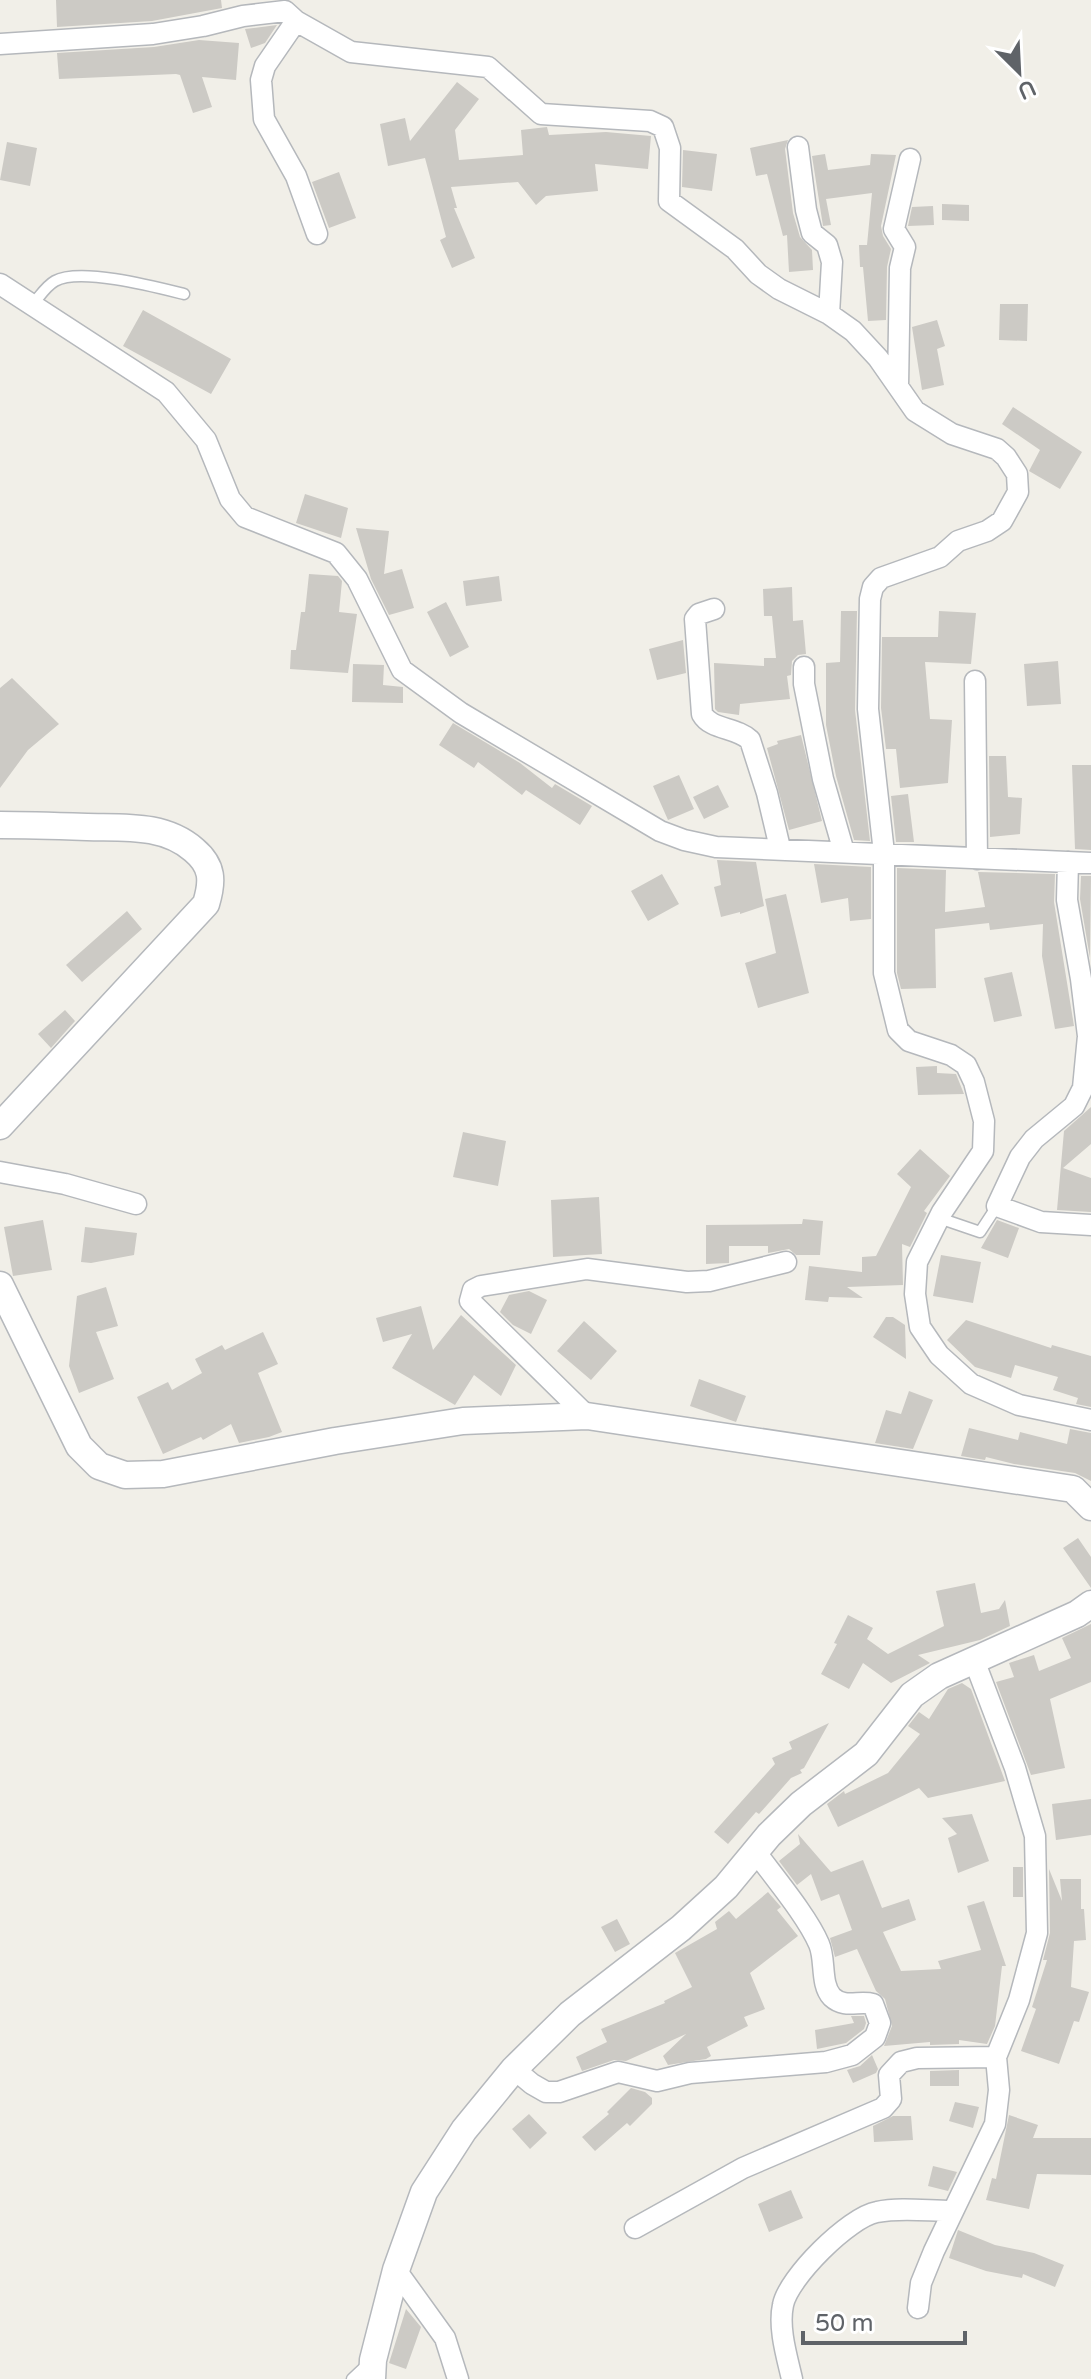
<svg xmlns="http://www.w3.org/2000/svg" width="1091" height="2379" font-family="'Varela Round',sans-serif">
<rect width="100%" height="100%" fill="#f1efe8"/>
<path fill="#cccac5" d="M56,0h165l1,8 -70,13 -95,6z
M277,25l-12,18 -14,5 -6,-19z
M199,40l40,3 -3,37 -34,-3 10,30 -19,6 -13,-38 -4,-1 -117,5 -2,-26 97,-6z
M457,82l22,17 -24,31 4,30 64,-5 -2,-25 26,-3 2,8 57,-3 45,4 -3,33 -53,-5 3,27 -52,5 -10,9 -18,-23 -67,5 6,21h-3l21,50 -23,10 -12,-28 6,-3 -21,-79 -37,8 -8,-42 25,-6 5,23z
M788,140l-3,9 8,64 7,24 12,13 1,20 -24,2 -2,-37 -4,1 -16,-62 -11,2 -6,-28z
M7,142l30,6 -7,38 -30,-6z
M683,150l34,4 -5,37 -30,-4z
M825,154l3,16 42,-5 1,-11 25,1 -15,71 2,10 8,13 -4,18 -1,53 -18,1 -5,-54h-3l-1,-22h8l5,-52 -46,6 5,26 -8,1 -11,-70z
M339,172l17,46 -27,10 -17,-46z
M942,204l27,1v16l-27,-1z
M933,206l1,19 -26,1 4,-19z
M1000,304h28l-1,37 -28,-1z
M143,310l88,49 -20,35 -88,-48z
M937,320l8,26 -8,3 7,36 -22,5 -10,-63z
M1013,407l69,45 -22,37 -31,-18 11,-21 -38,-26z
M305,494l43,14 -7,30 -45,-15z
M356,528l33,3 -5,43 18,-5 12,39 -25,7 -18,-36z
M309,574l29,2 4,5 -3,31 18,2 -9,59 -58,-4 1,-19h5l5,-38h4z
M499,576l3,25 -36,5 -3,-25z
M792,587l1,34 10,-1 3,34 -8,1 -6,6 -1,14 -4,1 3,23 -50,5 -1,11 -21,-3 -3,-3 -1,-46 50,3v-8h12l-4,-42h-8l-1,-27z
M446,602l23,45 -19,10 -23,-45z
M841,611h16l-2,99 15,131 -16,-1 -18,-64 -10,-51v-62l14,-1z
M939,611l37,2 -5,51 -46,-2 5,57 22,1 -4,63 -48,5 -4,-39h-10l-5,-41 1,-71h56z
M683,640l3,33 -29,7 -8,-31z
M1058,661l3,43 -34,2 -3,-42z
M353,664l31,1 -1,20 20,2v16l-51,-1z
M12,678l47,46 -31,26 -28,38v-100z
M453,723l67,40 32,25 3,-4 37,22 -12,19 -54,-35 -4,5 -44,-33 -4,6 -35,-23z
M801,735l21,86 -33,9 -22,-82 11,-4 -1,-3z
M989,756h17l2,41 14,1 -2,36 -30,3z
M1072,765h19v85l-16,-1z
M679,775l15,34 -26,11 -15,-34z
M718,785l11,22 -25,12 -11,-22z
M908,794l6,48h-18l-5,-46z
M717,860l39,2 8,44 -24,8v-2l-19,5 -7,-30 7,-2z
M814,864l57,3v52l-21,2 -2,-23 -27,5z
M897,868l49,2 -1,42 40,-5 -7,-35 77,2 -1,28 20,124 -19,3 -13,-73 1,-32 -53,6 -1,-7 -54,6 1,59 -35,1 -4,-16z
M662,874l17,30 -31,17 -17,-30z
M1081,876h10l-1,82 -10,-59z
M786,894l23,99 -51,15 -13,-45 31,-10 -11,-54z
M127,911l15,18 -60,53 -16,-17z
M1012,972l10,44 -28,6 -10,-44z
M65,1010l10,11 -24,27 -13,-14z
M937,1066v7l19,1 8,20 -46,1 -2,-28z
M1091,1107v37l-28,24 28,10v34l-34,-2 7,-79z
M463,1132l43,9 -8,45 -45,-9z
M920,1149l30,27 -26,35 3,2 -17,34 -8,-3 1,41 -56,2 16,11 -34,-1 -1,5 -23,-2 4,-34 53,6v-15l14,-1 35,-69 -14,-13z
M599,1197l3,57 -49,3 -2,-57z
M803,1219l20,2 -3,34h-24l-7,-6 -21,4v-7h-39v17l-23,1v-39l96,-1z
M43,1220l9,50 -39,6 -9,-49z
M997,1220l22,8 -11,30 -27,-10z
M85,1227l52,6 -3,22 -43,8 -10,-1z
M941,1255l40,7 -8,41 -40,-7z
M106,1287l12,39 -22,6 18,47 -35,14 -10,-27 8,-70z
M529,1291l18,9 -16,34 -18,-9 -13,-13 9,-17z
M421,1306l12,44 28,-35 55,50 -15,31 -27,-21 -19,30 -63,-37 20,-34 -29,8 -7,-24z
M886,1317h7l12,8 1,34 -33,-22z
M966,1320l85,28 1,-3 39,11v51l-15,-3 2,-6 -25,-8 5,-13 -43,-12 -4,13 -36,-11 -28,-27z
M584,1321l33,30 -26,29 -34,-29z
M263,1332l15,32 -20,9 24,59 -13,5 -30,6 -8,-19 -28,16 -2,-3 -38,17 -26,-57 31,-15 4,8 30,-17 -7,-14 27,-14 3,5z
M699,1379l47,17 -10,26 -46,-16z
M909,1391l24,9 -20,49 -38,-6 11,-33 15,4z
M969,1428l49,12 2,-8 47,12 3,-15 21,4v48l-16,-8 -61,-9 -28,-7 -1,3 -24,-4z
M1078,1538l13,19v31l-28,-40z
M975,1583l6,30 18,-4 6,-9 5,26 -30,14 -62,15 12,8 -39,20 -28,-20 -14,26 -28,-15 16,-30 -3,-1 14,-28 25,13 -6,11 21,15 56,-28 -8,-35z
M1091,1624v58l-41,17 15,69 -34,7 -35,-93 18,-5 -5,-14 25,-8 5,16 32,-13 -9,-20z
M962,1683l9,6 34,92 -77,17 -9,-10 -81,39 -11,-23 17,-13 1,3 43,-21 32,-39 -12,-8 11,-14 10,7 19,-30z
M829,1723l-25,45 -4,2 2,3 -11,5 -32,36 -3,-2 -28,32 -14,-12 61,-68 -3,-6 20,-9 -3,-7z
M1091,1799v36l-35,5 -4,-36z
M972,1814l17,47 -31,12 -10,-35 9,-4 -15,-16z
M798,1834l33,38 32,-12 19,48 27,-9 7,21 -33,12 18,39 40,-2 -3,-8 43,-11 -14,-44 17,-5 22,65h-4l-7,60 -8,18 -28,-4v4l-29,1v-3l-46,4 8,-20 -7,-27 -9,-8 -19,-42 -22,8 -5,-19 22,-8 -13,-36 -18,7 -10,-27 -14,11 -18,-24 21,-17z
M1013,1867h10v30h-10z
M1049,1869l13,32 -2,-22h21v30h3l2,31 -12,1 -3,46 18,5 -10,30 -5,-1 -15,43 -38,-13 15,-42 -4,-2 15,-47h-4l7,-27z
M768,1892l13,15 -4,3 21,26 -48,37 15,36 -21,8 4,9 -41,21 4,9 -5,3 -38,6 -5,-9 23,-22 -60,27 -12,-1 -32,11 -6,-14 31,-15 -6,-13 64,-26 -1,-2 28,-14 -17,-34 42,-24 -2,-7 14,-11 7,8z
M617,1919l13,25 -15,8 -14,-25z
M851,2016h13l2,7 -2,6 -18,14 -29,6 -2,-19 39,-7z
M872,2055l6,14 -2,4 -23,10 -6,-13 13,-4z
M959,2070v16h-29v-15z
M631,2088l14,4 7,6v6l-22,22 -3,-3 -32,28 -13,-14 27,-23 -2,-2z
M955,2102l24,5 -6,21 -24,-7z
M529,2114l18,19 -17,16 -18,-20z
M1009,2115l29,10 -5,13h58v37l-54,-1 -8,35 -43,-9 6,-22 4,1z
M893,2116h18l2,24 -39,2 -1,-16z
M933,2166l24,6 -9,19 -20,-5z
M791,2190l12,28 -34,14 -11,-28z
M958,2230l37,15 39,8 30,12 -9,22 -32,-13 -1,4 -36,-7 -37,-13z
M406,2309l15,18 -15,42 -17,-6z"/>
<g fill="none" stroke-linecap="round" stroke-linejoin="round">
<defs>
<path id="service" d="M33,304c7,-8 13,-18 22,-23 25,-14 101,6 129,13
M939,1218l41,14 17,-26
M352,2379l16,-15"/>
<path id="minor" d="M296,21l-31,45 -4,14 3,39 32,57 21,58
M0,44l153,-10 50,-8 40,-10 42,-5 11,10 55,31 137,15 53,47 109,7 13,6 7,21 -1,53 66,48 23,25 21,15 50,25 24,17 25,27 37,53 37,23 45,15 9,8 11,17 1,18 -16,29 -15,10 -29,10 -18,16 -59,21 -8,9 -3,12 -2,110 16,144v120l14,57 11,11 42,14 15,10 8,17 10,39 -1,30 -41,61 -25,50 -2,32 5,33 19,28 32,29 48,21 72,15
M798,147l8,63 6,23 15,12 5,17 -3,52
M0,284l166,108 40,48 24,59 15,18 91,36 21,26 45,91 59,43 199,118 24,9 32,7 375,16
M898,386l2,-118 5,-21 -11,-18 16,-70
M714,609l-15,5 -4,5 7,95c9,16 34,13 48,26l17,53 13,55
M804,667v17l19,95 21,73
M975,681l2,178
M1068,862l-1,38 14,79 7,57 -5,52 -9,18 -40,33 -14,18 -23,49 44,16 50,3
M0,1172l65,12 71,20
M587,1416l-117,-115 3,-11 8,-4 106,-17 100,13 22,-1 77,-19
M514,2069l18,15 14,8h13l59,-20 39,9 33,-8 136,-11 26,-7 23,-18 5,-14 -7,-19c-14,-4 -28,5 -41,-7 -12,-13 -6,-37 -13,-53 -12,-28 -45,-67 -64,-93
M635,2228l108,-60 140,-60 8,-9 -2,-24 12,-13 16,-4 79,-1
M396,2270l49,68 13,41
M918,2308l3,-25 13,-32 61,-127 4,-34 -3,-33 23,-57 18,-67 -2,-97 -20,-68 -41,-108
M792,2379c-5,-22 -14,-51 -9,-74 5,-27 66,-88 94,-93 23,-5 51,-1 75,-1"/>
<path id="tertiary" d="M0,825c29,0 58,1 87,2 38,1 77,-3 107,23 19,16 19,31 12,54l-206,222
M0,1285l79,161 20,20 26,9 38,-1 172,-33 128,-20 124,-5 486,73 18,18
M372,2379l1,-19 23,-90 28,-78 40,-62 50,-61 56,-55 111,-86 45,-41 43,-52 32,-31 65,-50 46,-59 27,-19 138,-62 14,-10"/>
</defs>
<use href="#service" stroke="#b5b8bc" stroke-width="13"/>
<use href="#minor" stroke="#b5b8bc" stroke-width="23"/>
<use href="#tertiary" stroke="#b5b8bc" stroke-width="29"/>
<use href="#service" stroke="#fff" stroke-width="10"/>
<use href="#minor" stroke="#fff" stroke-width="20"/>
<use href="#tertiary" stroke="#fff" stroke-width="26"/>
</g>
<g transform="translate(1019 72) rotate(156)" stroke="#ffffff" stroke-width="6" paint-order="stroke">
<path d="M0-6L14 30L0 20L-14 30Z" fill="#5f6368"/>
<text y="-12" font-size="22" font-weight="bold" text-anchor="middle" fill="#5f6368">U</text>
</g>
<path d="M803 2331v12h162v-12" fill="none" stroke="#5f6368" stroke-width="4"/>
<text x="815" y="2331" font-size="24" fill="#5f6368" stroke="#ffffff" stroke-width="6" paint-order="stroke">50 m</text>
</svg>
